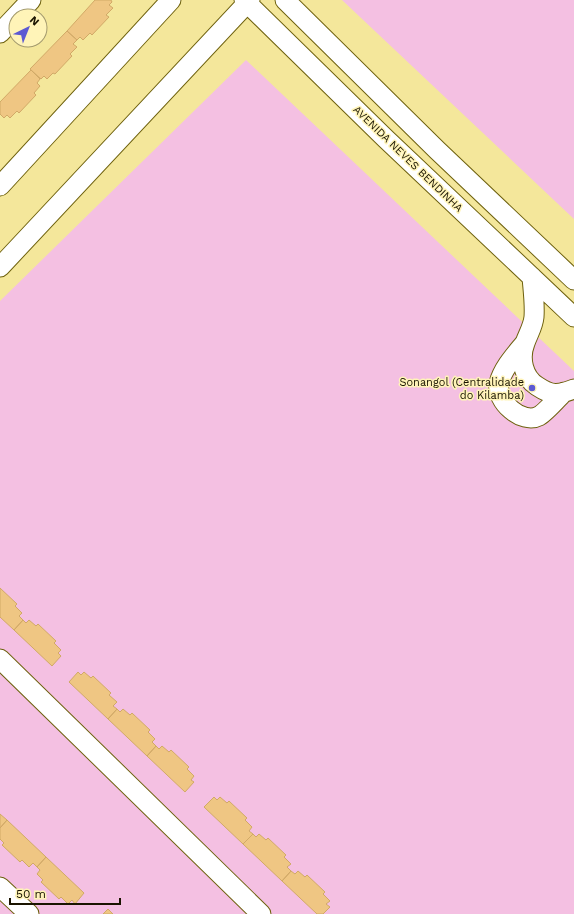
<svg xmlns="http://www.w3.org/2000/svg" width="574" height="914" font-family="'Work Sans',sans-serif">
<rect width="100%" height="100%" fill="#f4e79b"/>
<path fill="#f4c0e2" d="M342,0h232v219z
M246,60l328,311v543h-574v-613z"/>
<path fill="#efc683" stroke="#d1a967" d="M95,0h16l1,2 -3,3 4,3 -7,7 3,2 -17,18 -2,-2 -7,7 -3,-3 -3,3 -10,-9z
M67,31l10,9 -4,4 4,3 -7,7 2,2 -17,18 -2,-1 -6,6 -3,-3 -3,3 -11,-10z
M31,70l9,9 -3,4 3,3 -6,7 2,2 -17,18 -2,-2 -7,7 -3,-3 -3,3 -4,-4v-12z
M0,588l17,16 -2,2 7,7 -3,3 4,4 -9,10 -14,-13z
M23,620l3,3 3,-3 7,6 2,-2 18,17 -2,2 7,7 -3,3 3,3 -9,10 -38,-36z
M78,672l3,3 3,-3 7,6 2,-2 18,17 -2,2 8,7 -4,4 4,3 -9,10 -39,-37z
M117,709l3,3 3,-3 7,6 2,-2 18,17 -2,2 7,7 -3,3 4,4 -9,10 -39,-37z
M156,746l3,3 3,-3 7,6 2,-2 18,17 -2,2 7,7 -3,4 3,2 -9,10 -38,-36z
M214,797l3,3 3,-3 7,6 2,-2 18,17 -2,2 7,7 -3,4 4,3 -10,10 -39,-37z
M0,814l7,6 -7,8z
M7,820l39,37 -9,10 -4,-4 -4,4 -7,-7 -2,2 -18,-17 2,-2 -4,-4v-11z
M253,834l3,3 3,-3 7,6 2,-2 18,17 -2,2 7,7 -4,3 4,4 -9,10 -39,-37z
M46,857l38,36 -9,11 -3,-4 -4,4 -7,-7 -2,2 -18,-17 2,-2 -6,-6 3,-4 -3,-3z
M291,871l4,3 3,-3 7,6 2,-2 18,17 -2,2 7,7 -4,3 4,3 -7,7h-6l-35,-33z
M108,909l5,5h-10z"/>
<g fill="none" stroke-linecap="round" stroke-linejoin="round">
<defs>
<path id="minor" d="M244,0l142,139 188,178
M285,0l152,150 137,130
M0,33l31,-33
M0,186l171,-186
M0,267l250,-267
M532,277c1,13 3,27 2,40 -1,10 -6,17 -9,26 -6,15 -2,34 12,43 15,10 21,9 37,3
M524,344c-9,11 -21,24 -25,39 -4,18 23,42 40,33 7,-4 19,-18 25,-24
M0,659l261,255
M0,887l29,27"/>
</defs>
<use href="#minor" stroke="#6e610e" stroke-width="21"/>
<use href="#minor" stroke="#fff" stroke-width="19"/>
</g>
<circle fill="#5d5ad3" stroke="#fff4b8" stroke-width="1.5" cx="532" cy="388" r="4"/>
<g text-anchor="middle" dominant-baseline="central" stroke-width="3" stroke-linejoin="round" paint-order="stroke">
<g font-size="11" fill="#1a1400" stroke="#fff4b8">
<text transform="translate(408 159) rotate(44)">AVENIDA NEVES BENDINHA</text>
</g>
<g font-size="11" fill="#1a1400" stroke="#fff4b8" text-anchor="end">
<text x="524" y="382">Sonangol (Centralidade<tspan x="524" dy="13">do Kilamba)</tspan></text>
</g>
</g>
<g transform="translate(28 28) rotate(43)"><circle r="19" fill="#fff4b8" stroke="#a39a6e"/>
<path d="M0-3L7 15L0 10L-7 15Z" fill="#5d5ad3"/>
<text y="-6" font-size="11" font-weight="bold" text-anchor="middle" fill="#1a1400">N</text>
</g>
<path d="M10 898v6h110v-6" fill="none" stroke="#1a1400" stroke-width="2"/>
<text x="16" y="898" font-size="12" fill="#1a1400" stroke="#fff4b8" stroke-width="3" paint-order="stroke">50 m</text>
</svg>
